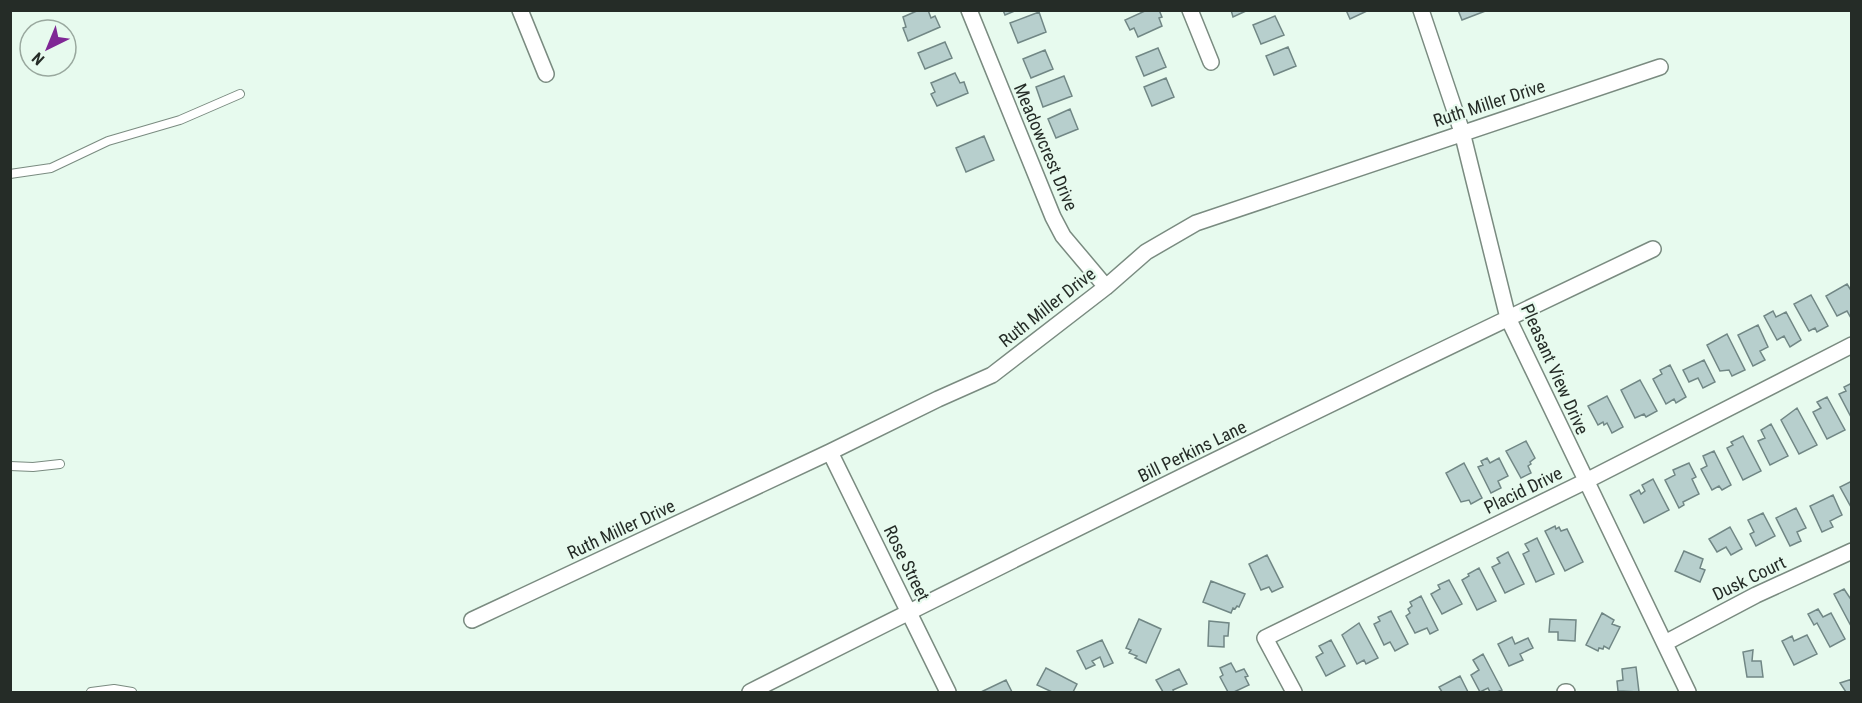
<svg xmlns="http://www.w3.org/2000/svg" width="1862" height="703" font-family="'Roboto Condensed',sans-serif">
<rect width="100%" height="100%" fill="#e7faee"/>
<path fill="#b7cfcd" stroke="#718785" stroke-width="1.5" d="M919,10h9l3,8 4,-2 5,11 -32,14 -5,-13 3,-1 -3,-10z
M1003,10h14l-12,5z
M1147,10h12l3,7 -3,1 3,8 -24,11 -4,-9 -4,2 -5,-10z
M1231,10h17l-15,7z
M1346,10h23l-19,9z
M1458,10h30l-26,10z
M1039,12l7,20 -28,11 -8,-20z
M1275,16l9,19 -23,9 -8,-19z
M945,42l7,16 -27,11 -7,-16z
M1288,47l8,19 -22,9 -8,-19z
M1158,48l8,19 -22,9 -8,-19z
M1045,50l8,19 -22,9 -8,-19z
M955,73l5,10 4,-1 4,11 -31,13 -6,-12 4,-2 -4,-9z
M1064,76l8,20 -29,11 -7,-20z
M1166,78l8,19 -22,9 -8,-19z
M1070,109l8,20 -22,9 -8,-19z
M984,136l10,24 -28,12 -10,-24z
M1847,284l5,8 -1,26 -4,-7 -10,5 -11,-20z
M1811,295l17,31 -11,6 -2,-4 -6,3 -15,-27z
M1773,311l3,6 10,-5 15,28 -11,7 -6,-11 -7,4 -13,-24z
M1758,325l10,22 -8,4 5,9 -12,6 -15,-31z
M1727,334l18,36 -13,6 -3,-6 -9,1 -13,-26z
M1704,360l11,22 -12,6 -5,-10 -9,4 -6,-12z
M1670,365l16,32 -10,6 -2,-4 -8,5 -13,-25 9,-5 -2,-4z
M1640,380l17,31 -11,6 -2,-3 -9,4 -14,-28z
M1852,383v36l-13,-25 7,-3 -2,-4z
M1607,396l16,31 -11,6 -5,-10 -3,2 -1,-3 -5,3 -10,-19z
M1827,397l18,33 -18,9 -14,-27 8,-4 -4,-6z
M1797,408l20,37 -18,9 -18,-34z
M1771,424l17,32 -18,9 -12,-24 7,-3 -4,-8z
M1743,436l18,35 -18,9 -16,-32 6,-3 -2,-3z
M1526,441l9,17 -5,4 1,2 -3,2 3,7 -10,5 -15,-27z
M1714,451l17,34 -9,5 -3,-4 -7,4 -11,-21 6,-3 -4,-10z
M1487,458l3,5 9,-5 9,18 -10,5 3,7 -10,5 -13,-26 5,-2 -2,-4z
M1464,463l18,35 -11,6 -2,-4 -8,2 -15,-29z
M1689,463l7,14 -4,2 7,15 -16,8 1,3 -5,3 -14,-28 10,-5 -2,-5z
M1653,479l16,31 -25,13 -14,-28 9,-5 2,4 4,-3 -3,-6z
M1852,481v25l-1,1 -11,-20z
M1833,495l9,20 -12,6 3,6 -11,5 -12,-26z
M1796,508l10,20 -9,4 4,9 -11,5 -14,-28z
M1763,513l12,23 -19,10 -6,-12 4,-2 -6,-12z
M1555,526l1,3 3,-2 2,4 6,-2 16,33 -18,9 -20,-40z
M1730,527l12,22 -11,6 -5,-8 -9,5 -8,-13z
M1537,538l17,36 -18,8 -13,-28 6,-3 -4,-7z
M1684,551l19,8 -3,9 5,2 -5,12 -25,-11z
M1508,552l16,32 -19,9 -13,-26 8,-4 -3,-5z
M1267,555l16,32 -11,5 -3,-5 -8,3 -12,-26z
M1479,568l17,33 -19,9 -15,-30 7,-4 -1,-2z
M1449,580l13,24 -20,10 -11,-20 9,-5 -2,-4z
M1211,581l34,13 -6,13 -2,-1 -2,3 -2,-1 -2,5 -28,-11z
M1844,589l8,12v27l-18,-34z
M1421,596l17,34 -8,4 -3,-6 -12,5 -9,-17 4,-3 -2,-4 4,-3 -2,-4z
M1818,609l5,8 8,-4 14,26 -15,8 -13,-24 -3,2 -6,-11z
M1391,611l17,33 -13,7 -5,-9 -6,3 -10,-21 6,-3 -2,-4z
M1602,613l12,7 -2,4 8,3 -11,22 -5,-3 -1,3 -4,-1 -1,3 -12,-6z
M1139,619l22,10 -15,34 -11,-5 2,-2 -8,-3 2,-3 -5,-2z
M1550,619l26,1 -1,21 -17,-1v-8h-9z
M1209,621l20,2 -1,13h-4v11l-16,-1z
M1359,623l19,35 -12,6 -2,-4 -7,4 -15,-29z
M1807,635l10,19 -23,11 -12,-24 10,-5 2,5z
M1512,637l3,7 13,-6 5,10 -13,6 3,6 -14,6 -11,-22z
M1102,640l11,23 -9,4 -4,-10 -8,4 3,4 -9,4 -9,-18z
M1331,640l14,26 -19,10 -10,-19 7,-4 -4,-7z
M1753,650l-1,11h9l2,16h-16l-4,-25z
M1483,654l19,36 -5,2h-7l-2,-4 -8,4 -9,-17 8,-5 -6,-10z
M1231,663l5,9 8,-3 4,7 -3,1 4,8 -15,7h-6l-8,-15 3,-2 -3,-7z
M1636,667l3,25 -21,-1 -1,-10 6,-1 -1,-11z
M1046,668l31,16 -4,8h-21l-15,-7z
M1179,669l8,15 -14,6 1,2h-11l-7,-12z
M1460,676l8,16h-26l-3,-5z
M1852,679v13h-6l-6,-9z
M1006,680l6,12h-31z"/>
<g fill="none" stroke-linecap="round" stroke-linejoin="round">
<defs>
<path id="lane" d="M10,174l41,-6 57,-27 72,-21 60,-26
M10,466l23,1 27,-3
M91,692l23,-3 18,3"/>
<path id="street" d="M520,10l26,64
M969,10l84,207 10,19 43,51
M1190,10l21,52
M1421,10l41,122 46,186 180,374
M830,452l118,240
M472,620l358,-168 108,-53 54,-24 114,-88 40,-35 50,-29 464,-156
M1665,643l91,-48 96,-44
M750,692c299,-151 600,-299 903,-443
M1294,692l-29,-54 321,-157 266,-136
M1565,692h2"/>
</defs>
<use href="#lane" stroke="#7a8b80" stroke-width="10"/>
<use href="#street" stroke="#7a8b80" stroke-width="18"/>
<use href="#lane" stroke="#fff" stroke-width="8"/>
<use href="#street" stroke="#fff" stroke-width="15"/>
</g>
<g text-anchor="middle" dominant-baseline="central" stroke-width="4.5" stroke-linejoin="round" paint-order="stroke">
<g font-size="18" fill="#252c27" stroke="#e7faee">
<text transform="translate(1489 103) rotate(-18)">Ruth Miller Drive</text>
<text transform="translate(1046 147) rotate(67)">Meadowcrest Drive</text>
<text transform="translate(1047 307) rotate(-38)">Ruth Miller Drive</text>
<text transform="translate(1555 369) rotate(66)">Pleasant View Drive</text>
<text transform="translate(1192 451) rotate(-26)">Bill Perkins Lane</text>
<text transform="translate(1523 490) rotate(-26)">Placid Drive</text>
<text transform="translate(621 529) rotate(-25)">Ruth Miller Drive</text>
<text transform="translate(907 563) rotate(64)">Rose Street</text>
<text transform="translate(1749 578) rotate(-26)">Dusk Court</text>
</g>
</g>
<rect width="1862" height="703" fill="none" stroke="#252c27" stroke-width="24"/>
<g transform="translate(48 48) rotate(223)"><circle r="28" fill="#e7faee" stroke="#99a89e" stroke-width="1.5"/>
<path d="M0-4.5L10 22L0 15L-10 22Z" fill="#7f2795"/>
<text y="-9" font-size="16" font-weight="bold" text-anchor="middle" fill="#252c27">N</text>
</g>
</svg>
